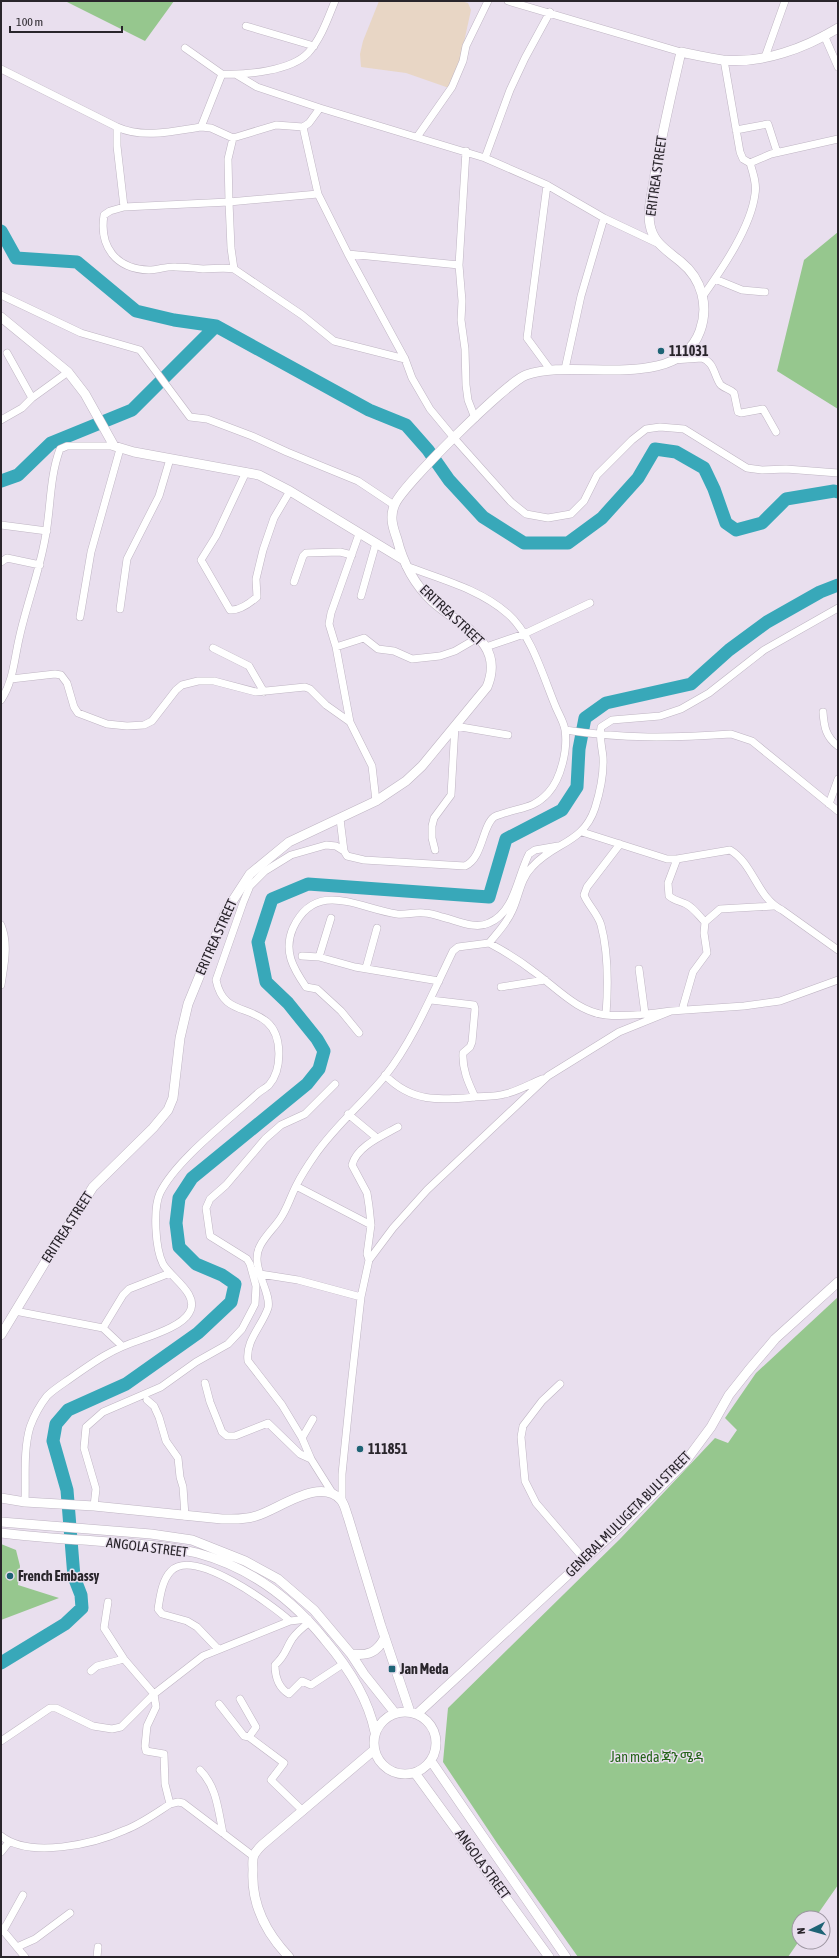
<svg xmlns="http://www.w3.org/2000/svg" width="839" height="1958" font-family="'Asap Condensed','Noto Sans Ethiopic',sans-serif">
<rect width="100%" height="100%" fill="#e9dfee"/>
<path fill="#e8d6c5" d="M379,1h82l7,2 3,7 -12,55 -10,23 -43,-15 -45,-6 -1,-13 3,-13z"/>
<path fill="#96c78e" d="M65,1h109l-29,40z
M838,232v177l-61,-38 27,-111z
M838,1297v588l-23,33h-16v23l-11,16h-210l-81,-114 -54,-81 5,-54 172,-169 95,-101 13,5 9,-13 -12,-12 31,-45z
M1,1544l15,6 4,16 -2,19 41,13 -58,22z"/>
<g fill="none" stroke-linecap="round" stroke-linejoin="round">
<path stroke="#38a8b9" stroke-width="13" d="M1,231l15,27 61,4 59,49 38,9 42,6 153,84 37,15 22,25 21,30 34,37 41,26h44l34,-25 36,-40 17,-29 21,3 28,16 10,21 12,34 10,7 26,-7 24,-24 48,-8 4,1
M1,481l17,-6 33,-32 81,-33 84,-84
M1,1663l64,-39 17,-16 -1,-13 -7,-18 -7,-87 -14,-49 3,-17 12,-14 58,-26 72,-51 33,-31 4,-18 -13,-9 -26,-11 -17,-17 -3,-24 3,-25 13,-20 115,-94 12,-15 5,-18 -7,-12 -29,-36 -22,-21 -8,-40 14,-43 36,-15 181,13 17,-58 56,-29 15,-23 2,-38 6,-31 21,-15 85,-19 38,-34 38,-28 53,-30 18,-7"/>
<defs>
<path id="minor" d="M335,1c-7,17 -14,38 -27,52 -17,18 -62,22 -86,21l-21,53c-26,4 -58,12 -84,0v19l7,61 105,-5 -1,-43 5,-21 43,-13 27,2 15,67 30,60 57,105 7,19 18,31 24,29 57,64 15,12 22,4 23,-4 13,-13 13,-26 35,-35 14,-11 14,-2 24,2 63,39 15,2 24,-1 52,4
M508,1l173,51
M246,26l68,20
M824,35l14,32
M185,48l37,26
M765,57l20,-56
M1,69l116,58
M237,75l20,12 63,21 -11,15 -6,4
M320,108l165,50 62,27 57,33 53,25
M201,127l10,1 22,10
M736,130l32,-6 9,28
M417,137l35,-50 11,-26 3,-15 22,-45
M466,151l-7,114 3,36 -1,19 4,29 1,36 2,15 7,18
M485,158l25,-68 15,-32 25,-46
M750,163l21,-9 67,-15
M547,185l-20,153 22,30
M318,194l-89,8 2,46 3,21 68,46 32,26 71,18
M124,207l-14,4 -6,4c-5,32 12,54 45,55 9,0 18,-4 27,-3 9,0 18,1 27,2 11,0 20,-2 31,0
M348,254l111,11
M715,279l27,11 23,2
M1,295l80,38 59,17 50,67 17,2 45,17 35,16 71,29 36,24
M703,296c19,-27 48,-69 52,-102 2,-10 -2,-21 -5,-31l-7,-4 -3,-7 -16,-92
M7,353l25,45
M673,360l29,-2c12,4 12,17 18,26 3,4 10,5 14,9l4,19 3,1 22,-4 13,23
M565,369l16,-73 23,-78
M1,420l21,-12 10,-10 36,-26
M246,472l-30,64 -15,24 29,50c10,1 20,-7 27,-13l-1,-18 7,-29 11,-32 16,-27
M1,525l46,6
M359,534l-28,79 -2,11 7,23 28,-9 14,11 16,2 18,8 28,-3 15,-5 24,-14
M1,562l6,-4 33,7
M294,582l9,-26 3,-3 34,-1 12,3
M361,596l15,-53
M120,609l7,-50 32,-63 11,-37
M80,617l11,-65 29,-103
M336,647l14,75 22,44 4,35
M486,647l38,-13 66,-31
M213,648l36,18 15,26
M11,679l44,-5 6,1 6,8 7,24 4,6 29,11 20,2 17,-1 8,-4 24,-31 6,-5 16,-4h16l42,11 49,-5 5,2 16,16 24,17
M1,700c12,-18 13,-39 18,-61 7,-33 20,-66 26,-100 6,-29 4,-61 15,-90l7,-3h47
M823,712c1,15 3,25 15,34
M565,730c59,9 107,8 166,4l21,7 86,70
M829,804l9,-25
M340,819l4,32 3,5 17,4 101,6c18,-8 17,-40 29,-49 3,-2 8,-3 11,-4 18,-6 29,-5 43,-20 13,-14 20,-44 17,-63 -1,-8 -7,-17 -10,-25 -12,-29 -24,-71 -47,-91 -28,-25 -68,-35 -102,-48
M582,832l85,27h10l53,-9c24,14 27,48 52,60l56,40
M435,850l-3,-12v-12l2,-8 17,-23 4,-69 53,9
M677,859l-9,24 1,13c6,5 11,5 17,8 8,4 13,12 19,18
M1,925c8,19 3,40 0,60
M489,943c9,-11 18,-20 23,-32 7,-14 8,-32 20,-44 22,-25 51,-23 63,-59 5,-16 9,-34 8,-51 -1,-10 -4,-19 -2,-30l11,-7 48,-4 21,-7 28,-16 55,-43 74,-42
M302,956l17,1 36,10 84,14
M319,957l12,-39
M366,968l11,-40
M639,969l6,45
M501,987l44,-7
M431,1000l43,5 1,4 -3,33 -2,5 -7,6c-1,16 5,29 12,44
M682,1010l11,-38 14,-19 -3,-20 1,-11 15,-13 54,-3
M606,1015c2,-27 2,-64 -5,-90 -3,-11 -13,-20 -17,-30l3,-8 33,-43
M359,1033l-18,-22 -24,-22 -11,-2c-13,-19 -23,-36 -13,-59 23,-49 65,-20 104,-14 9,1 18,-2 27,-1 6,0 12,2 18,4 14,3 33,13 47,6 26,-11 28,-46 40,-69l6,-4 23,-4
M385,1075c27,28 55,25 89,22 10,-1 21,0 31,-3 13,-3 25,-10 37,-15
M348,1114l29,24
M296,1186l75,39
M369,1260l-2,-6 4,-29 -2,-19 -2,-13 -15,-28c5,-19 30,-29 46,-38
M260,1274l38,6 63,17
M15,1311l88,17 17,16
M103,1328l20,-33 6,-6 41,-16
M205,1383l5,19 12,30 5,4h8l33,-13 32,31 11,5
M560,1384l-18,17 -19,25 -2,11 4,44 11,22 48,56
M147,1400l7,6 5,11 7,24 12,17 2,19 3,10 2,29
M302,1438l11,-19
M333,1494l-22,-35 -9,-21 -20,-33 -34,-44c-3,-20 14,-35 20,-53 4,-16 -19,-42 -8,-62 5,-10 14,-18 20,-27 7,-10 10,-21 16,-33 5,-10 12,-21 19,-31 20,-29 48,-52 70,-79 28,-35 49,-86 68,-125l5,-4 31,-4c15,8 30,17 44,28 23,16 44,41 73,44 21,2 44,-1 65,-4
M342,1501v-27l9,-88 10,-89 8,-37 24,-32 34,-38 121,-114 71,-44 52,-21 73,-5 36,-5 58,-21
M25,1502c1,-24 -2,-51 5,-75 4,-11 10,-22 17,-31 7,-7 17,-13 24,-18 24,-17 41,-29 69,-38 13,-5 42,-14 49,-27 12,-18 -19,-36 -26,-49 -8,-16 -10,-56 -3,-71 16,-33 69,-73 97,-99 3,-3 9,-6 12,-9 13,-15 14,-49 -2,-63 -20,-17 -44,-8 -51,-42l27,-77 7,-17 15,-15 26,-16 35,-10 10,1 8,5
M94,1506l2,-17 -12,-41 2,-21 17,-15 58,-25 35,-25 32,-18 14,-15 13,-25 1,-18 -6,-22 -3,-5 -37,-23 -4,-28 4,-9 16,-14 39,-46 16,-14 24,-11 30,-30
M108,1602l-4,26 20,31 30,35
M310,1622c-7,5 -13,10 -18,17 -7,11 -6,16 -17,26 0,12 4,23 14,29l13,-13 9,4 32,-21
M218,1649l-21,-22 -10,-6 -25,-7 -4,-5c2,-12 4,-29 13,-38 23,-24 101,34 119,50
M91,1671l6,-5 27,-7
M154,1694l2,13 -9,19 -2,20 1,5 18,3 1,30 5,20
M240,1699l16,28 -7,10 35,26 -13,17 32,31
M219,1704l25,32 5,1
M1,1741l49,-33h6l37,18 19,3 9,-2 33,-33 49,-38 87,-35 18,-2
M200,1770c17,17 18,40 23,63
M1,1836c29,23 93,8 124,-6 16,-6 31,-17 45,-26l8,-2 5,1 70,53
M1,1852l8,-10
M1,1928l24,29
M3,1931l20,-36
M17,1947l18,-8 35,-26
M97,1957l1,-10"/>
<path id="secondary" d="M1,317l67,55 17,22 29,52 20,6 125,23 31,16 112,68
M1,1335l46,-76 46,-72 60,-59 15,-18 5,-12 7,-60 8,-34 38,-93 24,-37 39,-32 87,-41 30,-20 16,-15 65,-79c19,-46 -28,-61 -55,-86 -18,-17 -29,-38 -35,-62 -4,-11 -8,-23 -2,-35 8,-19 112,-122 131,-129 48,-18 151,19 174,-44 9,-25 2,-52 -19,-69 -13,-11 -28,-19 -31,-37 -3,-14 2,-30 4,-45 7,-43 17,-85 27,-128 14,3 28,6 42,8 40,4 82,-12 115,-32
M1,1498l24,4 69,4 128,13c12,0 23,1 34,-3 22,-6 64,-40 85,-16 4,5 5,12 7,17l33,109 29,86
M1,1522l150,12 41,6 53,21 33,18 36,31 37,44 13,20 31,39
M1,1533c27,3 54,6 82,7 38,3 77,4 114,13 52,14 95,46 128,87 23,27 43,58 50,92
M351,1654c17,2 26,-1 34,-17
M374 1743a31 31 0 1 1 62 0a31 31 0 1 1-62 0Z
M417,1714l206,-190 62,-62 26,-35 18,-32 19,-24 27,-32 63,-57
M431,1761l135,196
M415,1773l134,184
M289,1957c-23,-24 -38,-53 -36,-87 0,-4 -1,-11 1,-15 2,-4 5,-7 8,-10l112,-95"/>
</defs>
<use href="#minor" stroke="#bfb5c3" stroke-width="8"/>
<use href="#secondary" stroke="#bfb5c3" stroke-width="10"/>
<use href="#minor" stroke="#fff" stroke-width="7"/>
<use href="#secondary" stroke="#fff" stroke-width="9"/>
</g>
<g fill="#1e6375" stroke="#e9dfee" stroke-width="1.5">
<circle cx="661" cy="351" r="4"/>
<circle cx="360" cy="1449" r="4"/>
<circle cx="10" cy="1576" r="4"/>
<rect x="388" y="1665" width="8" height="8" rx="2"/>
</g>
<g text-anchor="middle" dominant-baseline="central" stroke-width="3" stroke-linejoin="round" paint-order="stroke">
<g font-size="14" fill="#29252b" stroke="#e9dfee">
<text transform="translate(656 176) rotate(-82)">ERITREA STREET</text>
<text transform="translate(452 615) rotate(43)">ERITREA STREET</text>
<text transform="translate(216 937) rotate(-66)">ERITREA STREET</text>
<text transform="translate(67 1227) rotate(-57)">ERITREA STREET</text>
<text transform="translate(628 1514) rotate(-45)">GENERAL MULUGETA BULI STREET</text>
<text transform="translate(147 1547) rotate(7)">ANGOLA STREET</text>
<text transform="translate(483 1864) rotate(54)">ANGOLA STREET</text>
</g>
<g font-size="14" font-weight="bold" fill="#29252b" stroke="#e9dfee" text-anchor="start">
<text x="669" y="351">111031</text>
<text x="368" y="1449">111851</text>
<text x="18" y="1576">French Embassy</text>
<text x="400" y="1669">Jan Meda</text>
</g>
<g font-size="14" fill="#25641a" stroke="#e9dfee">
<text x="657" y="1757">Jan meda ጃን ሜዳ</text>
</g>
</g>
<rect width="839" height="1958" fill="none" stroke="#29252b" stroke-width="4"/>
<g transform="translate(811 1930) rotate(264)"><circle r="19" fill="#e9dfee" stroke="#9c95a0"/>
<path d="M0-3L7 15L0 10L-7 15Z" fill="#1e6375"/>
<text y="-6" font-size="11" font-weight="bold" text-anchor="middle" fill="#29252b">N</text>
</g>
<path d="M10 26v6h112v-6" fill="none" stroke="#29252b" stroke-width="2"/>
<text x="16" y="26" font-size="12" fill="#29252b" stroke="#e9dfee" stroke-width="3" paint-order="stroke">100 m</text>
</svg>
